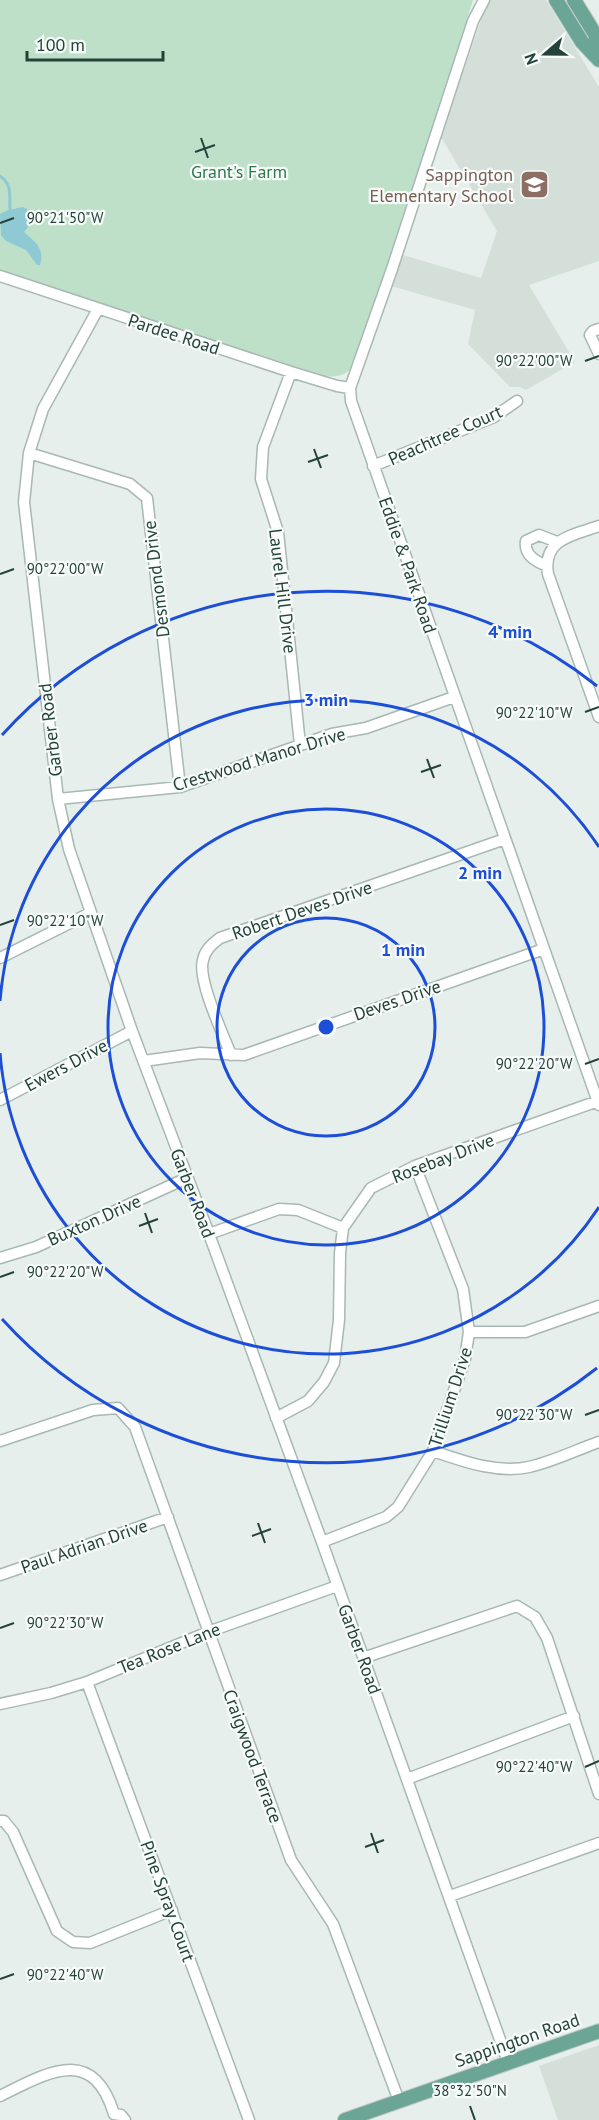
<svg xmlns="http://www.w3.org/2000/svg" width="599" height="2120" font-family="'PT Sans',sans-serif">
<rect width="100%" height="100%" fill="#e6efeb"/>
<path fill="#d4dfda" d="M488,0h58l53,87v174l-70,24 46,77 -49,28 -6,-3h-10l-42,-43 7,-34 -84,-24 12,-31 78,23 16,-47 -56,-94z
M599,2045v75h-41l-19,-54z"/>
<path fill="#bfe0c8" d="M0,0h473l-45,144 -76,224c-9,9 -18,9 -30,8l-322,-104z"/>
<path fill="#8ec9d4" d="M23,207l4,2 6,12 -9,11c11,10 21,16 16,33h-3l-11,-15 -20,-9 -5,-6 -1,-21 8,-4z"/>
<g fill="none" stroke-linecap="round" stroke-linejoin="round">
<path stroke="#8ec9d4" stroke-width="3" d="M0,176c13,9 9,20 10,33"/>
<defs>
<path id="minor" d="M484,0l-11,21 -81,248 -42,119 1,13 248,704
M0,276l291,96 46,14 13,2
M98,309l-55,100 -14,44 -5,49 34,297 11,50 63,182 77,203 113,308 186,520
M599,329l-6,2 -3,4 9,19
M291,372l-28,75 -2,32 17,53 22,213
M29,453l101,31 17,14 33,289
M373,466l121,-49 23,-16
M599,526c-26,9 -57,13 -51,48l51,143
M547,566c-12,-5 -23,-11 -21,-25l13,-6 18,7
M58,799l122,-12 152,-53 34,-6 88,-31
M0,958l90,-45
M231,1055c-8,-21 -34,-76 -28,-95 2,-10 9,-16 17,-22l285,-99
M144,1061l56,-8 44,2 300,-106
M0,1100l132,-69
M209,1234l70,-25 19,1 45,18
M0,1258l36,-11 151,-69
M469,1332h56l74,-26
M276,1418l32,-17 16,-19 10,-19 5,-43 1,-67 3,-25 28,-40 44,-22 183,-65
M0,1441l93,-31 25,-2 17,19 156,433 42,64 66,177
M433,1451c30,10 64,23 96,16 23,-5 47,-17 70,-25
M322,1542l64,-25 12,-10 35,-56 32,-92 4,-27 -6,-43 -48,-123
M0,1575l168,-58
M363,1658l154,-52 18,11 12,21 52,156
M87,1682l162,438
M0,1704l51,-11 36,-11 121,-50 129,-46
M407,1779l167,-63
M0,1821h4l9,11 44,99 16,11 17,1 82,-33
M450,1896l149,-53
M0,2096c47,-23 93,-52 114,18
M114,2114l7,1 4,5"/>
<path id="major" d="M556,0l26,42 17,18
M574,0l21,34 4,17
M345,2120l254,-89"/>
</defs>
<use href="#minor" stroke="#a8b8b2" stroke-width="13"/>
<use href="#major" stroke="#c2cac8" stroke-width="16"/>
<use href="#minor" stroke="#fff" stroke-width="10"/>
<use href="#major" stroke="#6aa596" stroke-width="14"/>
</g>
<path fill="none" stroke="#24423a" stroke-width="2" d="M201,138l7,20M195,152l20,-7M0,223l14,-5M585,361l14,-5M314,449l7,19M308,462l20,-7M0,574l14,-5M585,712l14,-5M427,759l7,19M421,772l20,-7M0,925l14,-5M585,1064l14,-5M145,1213l7,20M139,1226l19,-7M0,1277l14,-5M585,1415l14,-5M258,1523l7,20M252,1536l19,-7M0,1628l14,-5M585,1767l14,-6M371,1833l7,20M365,1847l19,-7M0,1979l14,-5M470,2106l5,14"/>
<g fill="none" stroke="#1d4ed8" stroke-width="3">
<circle cx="326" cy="1027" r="109"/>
<circle cx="326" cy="1027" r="218"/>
<path d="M599 1207A327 327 0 0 1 0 1053M0 1001A327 327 0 0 1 599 847"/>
<path d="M597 1368A436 436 0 0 1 2 1319M2 735A436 436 0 0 1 597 686"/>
</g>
<defs>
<symbol id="school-square" viewBox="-11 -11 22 22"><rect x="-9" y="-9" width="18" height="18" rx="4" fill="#8d6e63" stroke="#f7fbf9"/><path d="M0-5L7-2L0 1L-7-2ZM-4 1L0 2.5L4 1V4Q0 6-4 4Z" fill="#fff"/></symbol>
</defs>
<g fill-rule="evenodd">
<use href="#school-square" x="518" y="168" width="33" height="33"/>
</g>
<g text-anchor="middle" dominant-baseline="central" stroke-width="4.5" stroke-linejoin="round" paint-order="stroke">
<g font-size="18" fill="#2d7a4b" stroke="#f7fbf9">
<text x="239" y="171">Grant's Farm</text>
</g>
<g font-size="18" fill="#785e54" stroke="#f7fbf9" text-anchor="end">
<text x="513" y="174">Sappington<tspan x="513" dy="21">Elementary School</tspan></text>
</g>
<g font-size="18" fill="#24423a" stroke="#f7fbf9">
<text transform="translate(174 334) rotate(18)">Pardee Road</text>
<text transform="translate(445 435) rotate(-24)">Peachtree Court</text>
<text transform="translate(408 565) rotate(71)">Eddie &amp; Park Road</text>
<text transform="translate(156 579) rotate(-97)">Desmond Drive</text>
<text transform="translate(283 591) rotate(83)">Laurel Hill Drive</text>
<text transform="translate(50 730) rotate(-97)">Garber Road</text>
<text transform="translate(259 759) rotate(-17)">Crestwood Manor Drive</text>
<text transform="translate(302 910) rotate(-19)">Robert Deves Drive</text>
<text transform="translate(397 1000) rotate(-19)">Deves Drive</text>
<text transform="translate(66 1065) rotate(-28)">Ewers Drive</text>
<text transform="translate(443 1158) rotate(-21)">Rosebay Drive</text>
<text transform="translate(193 1193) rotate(69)">Garber Road</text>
<text transform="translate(94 1220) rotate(-24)">Buxton Drive</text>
<text transform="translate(450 1397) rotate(-72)">Trillium Drive</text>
<text transform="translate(84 1546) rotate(-19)">Paul Adrian Drive</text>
<text transform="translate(169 1648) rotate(-22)">Tea Rose Lane</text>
<text transform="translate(360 1649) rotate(70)">Garber Road</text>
<text transform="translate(253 1756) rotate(70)">Craigwood Terrace</text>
<text transform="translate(168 1901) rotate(70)">Pine Spray Court</text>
<text transform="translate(517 2040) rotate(-19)">Sappington Road</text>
</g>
</g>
<g font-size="15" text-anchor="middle" fill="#24423a" stroke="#f7fbf9" stroke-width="4.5" stroke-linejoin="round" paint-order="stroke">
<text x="65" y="223">90°21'50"W</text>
<text x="534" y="366">90°22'00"W</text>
<text x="65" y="574">90°22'00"W</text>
<text x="534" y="718">90°22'10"W</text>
<text x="65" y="926">90°22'10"W</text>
<text x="534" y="1069">90°22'20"W</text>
<text x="65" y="1277">90°22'20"W</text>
<text x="534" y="1420">90°22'30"W</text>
<text x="65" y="1628">90°22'30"W</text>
<text x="534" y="1772">90°22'40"W</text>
<text x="65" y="1980">90°22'40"W</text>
<text x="470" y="2096">38°32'50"N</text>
</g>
<circle cx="326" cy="1027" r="9" fill="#1d4ed8" stroke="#f7fbf9" stroke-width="3"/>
<g font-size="18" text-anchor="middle" font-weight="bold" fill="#1d4ed8" stroke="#f7fbf9" stroke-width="4.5" stroke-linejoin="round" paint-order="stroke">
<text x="510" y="638">4 min</text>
<text x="326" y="706">3 min</text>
<text x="480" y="879">2 min</text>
<text x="403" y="956">1 min</text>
</g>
<g transform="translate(545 54) rotate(250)" stroke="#f7fbf9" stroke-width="4.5" paint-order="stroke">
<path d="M0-4.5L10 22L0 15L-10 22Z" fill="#24423a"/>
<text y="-9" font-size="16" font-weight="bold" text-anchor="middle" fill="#24423a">N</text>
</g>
<path d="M27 51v9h136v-9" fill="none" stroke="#24423a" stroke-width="3"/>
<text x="36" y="51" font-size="18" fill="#24423a" stroke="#f7fbf9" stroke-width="4.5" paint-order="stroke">100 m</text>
</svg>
